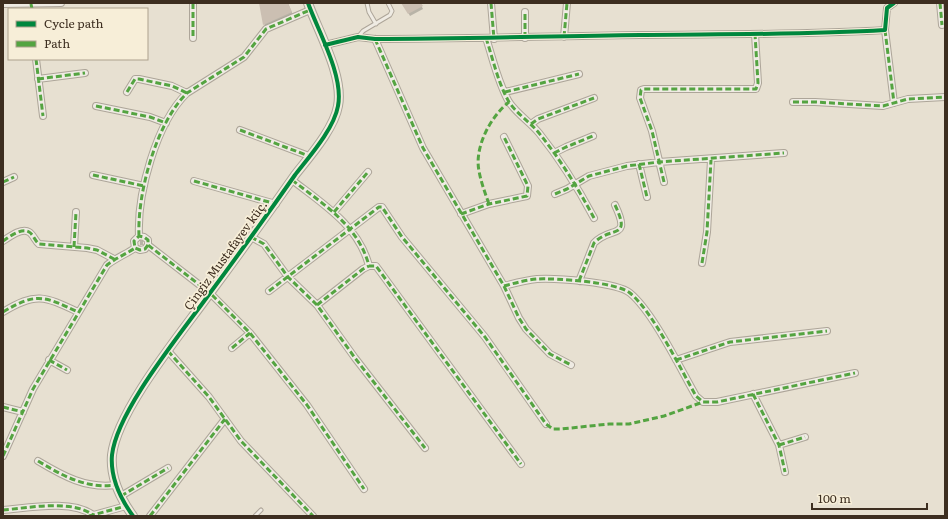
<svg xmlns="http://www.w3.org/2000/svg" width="948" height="519" font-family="Literata,serif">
<rect width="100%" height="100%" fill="#e7e0d1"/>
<path fill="#0003" d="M260,3h28l5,12 -28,12z
M403,3h17l3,6 -13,7z
M140,240l3,1v4h-3z"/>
<path fill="#cbbfb2" d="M259,3h29l4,9 -29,13z
M401,3h20l2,3 -15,8z"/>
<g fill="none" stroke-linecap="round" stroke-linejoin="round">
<defs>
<path id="service" d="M367,3l2,9 7,12
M358,37l5,-6 27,-16 2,-4 -4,-8
M255,516l6,-6"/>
<path id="minor" d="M193,3v35
M491,3l3,36
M940,3l2,22
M3,4l58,-1
M885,30l9,73
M564,37l3,-34
M486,38c7,21 12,45 23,64 8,12 21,20 30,31 21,26 39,55 55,85
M525,38v-26
M375,39l48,109 81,138 15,32 7,11 24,25 21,11
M325,45l33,-8 17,2c88,0 177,-3 265,-4 82,-1 164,0 245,-5l2,-22 7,-5
M36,59l7,57
M38,79l47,-6
M127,92l8,-13h4l33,7 15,7
M505,92l74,-18
M793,102h22l68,4 25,-7 37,-2
M96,106l54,11 16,6
M531,124l7,-5 56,-21
M240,130l69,26
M554,153l12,-6 27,-11
M639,164l8,33
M93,175l51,11
M292,180c31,24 67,46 77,86h7l145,198
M194,181l82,23
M3,182l11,-5
M664,182l-12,-51 -12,-33 1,-8 3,-1h112l2,-6 -3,-49
M555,194l12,-5 22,-13 38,-10 32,-4 125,-9
M334,212l34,-40
M461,214l28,-10 38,-8 1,-10 -24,-49
M139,236c-2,-42 17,-113 48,-143l57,-36 22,-28 44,-19
M251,237l13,7 24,33 29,28 38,53 70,90
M3,241c6,-4 19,-14 26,-9 4,2 6,9 10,12l48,4 10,2 17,9
M148,245l-3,4 -5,1 -5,-2 -1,-7 5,-5 5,1 4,3v5l62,48 40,40 57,72 57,84
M74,247l2,-35
M702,263l5,-31 4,-72
M579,281l15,-38c17,-18 38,-2 21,-38
M504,286c11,-3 22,-6 33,-7 18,-1 80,3 93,14 23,19 50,75 66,103l7,6h14l138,-29
M269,291l110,-84h3l20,30 83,100 61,87
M317,305l46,-36 6,-3
M3,312c33,-20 41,-16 75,0
M232,348l18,-15
M168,351l41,46 32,44 72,75
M49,360l18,10
M676,360l54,-18 97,-11
M753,394l26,51 6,27
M3,407l20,5
M779,445l26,-8
M3,456l30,-67 74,-124c9,-7 19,-11 28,-17
M38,461c25,15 48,28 78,24
M121,496l47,-28
M3,510c25,-2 69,-11 90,5
M90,516l36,-10
M150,516l75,-97"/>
<path id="tertiary" d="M133,516c-13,-18 -23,-38 -21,-61 5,-45 71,-124 98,-162 29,-39 57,-78 85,-118 14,-18 39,-46 43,-69 6,-30 -20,-75 -30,-103"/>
</defs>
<use href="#service" stroke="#ada599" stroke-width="5"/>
<use href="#minor" stroke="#ada599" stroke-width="8"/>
<use href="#tertiary" stroke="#ada599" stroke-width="10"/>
<use href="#service" stroke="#efebe3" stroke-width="3"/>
<use href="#minor" stroke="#efebe3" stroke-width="6"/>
<use href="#tertiary" stroke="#efebe3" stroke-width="8"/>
<path stroke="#54a441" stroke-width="3" stroke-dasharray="6 3" stroke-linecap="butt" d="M193,3v35
M491,3l3,36
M940,3l2,22
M31,4l1,5
M885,30l9,73
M564,37l3,-34
M486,38c7,21 12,45 23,64 8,12 21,20 30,31 21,26 39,55 55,85
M525,38v-26
M375,39l48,109 81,138 15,32 7,11 24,25 21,11
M36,59l7,57
M38,79l47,-6
M127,92l8,-13h4l33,7 15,7
M505,92l74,-18
M793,102h22l68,4 25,-7 37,-2
M96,106l54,11 16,6
M531,124l7,-5 56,-21
M240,130l69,26
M554,153l12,-6 27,-11
M639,164l8,33
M93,175l51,11
M292,180c31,24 67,46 77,86h7l145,198
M194,181l82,23
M3,182l11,-5
M664,182l-12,-51 -12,-33 1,-8 3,-1h112l2,-6 -3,-49
M555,194l12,-5 22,-13 38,-10 32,-4 125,-9
M489,204c-4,-11 -8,-22 -10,-33 -5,-24 12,-55 30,-69
M334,212l34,-40
M461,214l28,-10 38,-8 1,-10 -24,-49
M139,236c-2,-42 17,-113 48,-143l57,-36 22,-28 44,-19
M251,237l13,7 24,33 29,28 38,53 70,90
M3,241c6,-4 19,-14 26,-9 4,2 6,9 10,12l48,4 10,2 17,9
M148,245l-3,4 -5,1 -5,-2 -1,-7 5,-5 5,1 4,3v5l62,48 40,40 57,72 57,84
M74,247l2,-35
M702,263l5,-31 4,-72
M579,281l15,-38c17,-18 38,-2 21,-38
M504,286c11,-3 22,-6 33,-7 18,-1 80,3 93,14 23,19 50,75 66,103l7,6
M269,291l110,-84h3l20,30 83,100 61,87 7,5h8l48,-5h20l35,-8 39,-14h14l138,-29
M317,305l46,-36 6,-3
M3,312c33,-20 41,-16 75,0
M232,348l18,-15
M168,351l41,46 32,44 72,75
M49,360l18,10
M676,360l54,-18 97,-11
M753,394l26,51 6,27
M3,407l20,5
M779,445l26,-8
M3,456l30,-67 74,-124c9,-7 19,-11 28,-17
M38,461c25,15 48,28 78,24
M121,496l47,-28
M3,510c25,-2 69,-11 90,5
M89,516l37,-10
M150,516l75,-97"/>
<defs>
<path id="cycleway" d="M325,45l33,-8 17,2c88,0 177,-3 265,-4 82,-1 164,0 245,-5l2,-22 7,-5
M133,516c-13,-18 -23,-38 -21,-61 5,-45 71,-124 98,-162 29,-39 57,-78 85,-118 14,-18 39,-46 43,-69 6,-30 -20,-75 -30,-103"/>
</defs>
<use href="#cycleway" stroke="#f7eed8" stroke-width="6"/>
<use href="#cycleway" stroke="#00873e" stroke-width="4"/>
</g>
<g text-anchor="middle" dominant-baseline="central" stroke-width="3.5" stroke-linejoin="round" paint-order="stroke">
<g font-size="12" fill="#3d2e20" stroke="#f7eed8">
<text transform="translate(225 255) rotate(-54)">Çingiz Mustafayev küç.</text>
</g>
</g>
<rect width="948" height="519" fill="none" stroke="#3d2e20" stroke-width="8"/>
<rect x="8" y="8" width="140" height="52" fill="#f7eed8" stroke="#ada18e"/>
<rect x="16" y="21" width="20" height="6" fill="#00873e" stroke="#ada18e"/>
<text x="44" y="28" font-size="12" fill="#3d2e20">Cycle path</text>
<rect x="16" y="41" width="20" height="6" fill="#54a441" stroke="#ada18e"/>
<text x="44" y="48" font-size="12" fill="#3d2e20">Path</text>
<path d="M812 503v6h115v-6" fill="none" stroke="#3d2e20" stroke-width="2"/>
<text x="818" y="503" font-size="12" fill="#3d2e20" stroke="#f7eed8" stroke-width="3" paint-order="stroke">100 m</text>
</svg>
